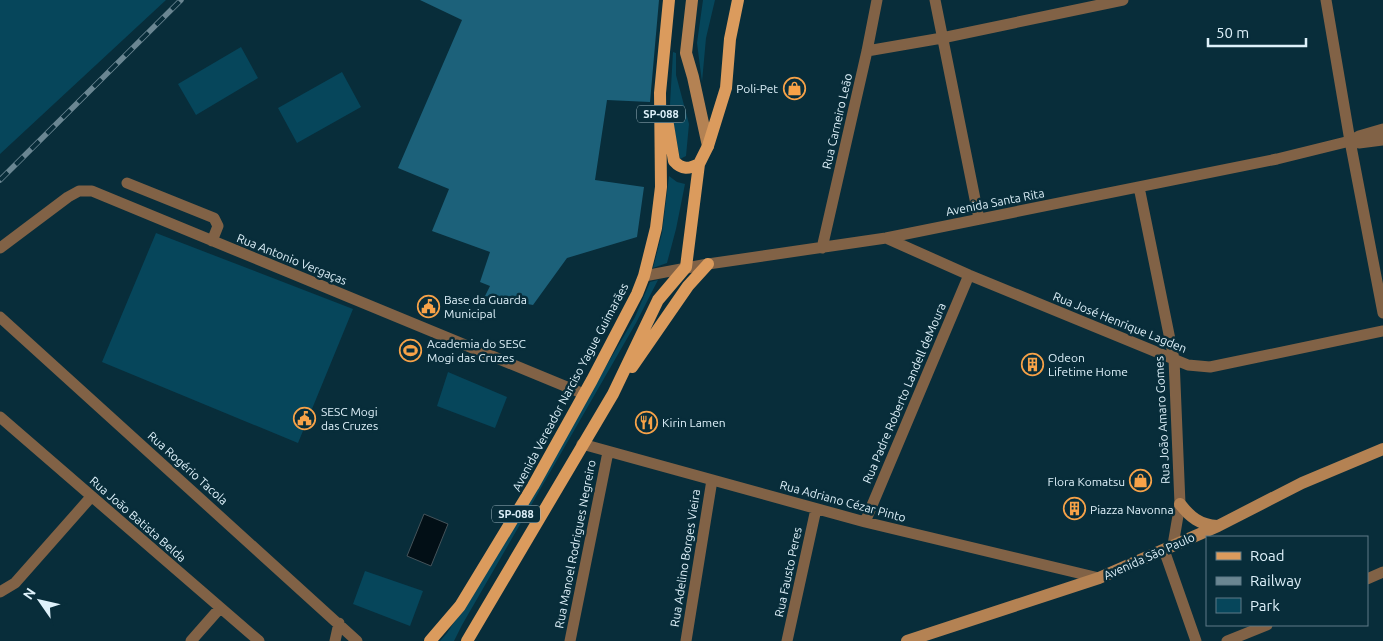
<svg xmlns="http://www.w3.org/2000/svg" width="1383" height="641" font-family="Ubuntu,sans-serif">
<rect width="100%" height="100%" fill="#082d3a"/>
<path fill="#06465b" d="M0,0h166l-166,154z
M703,0h12l-9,38 -4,44 -5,-39z
M241,47l17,31 -62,37 -18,-31z
M673,52l3,1v22l13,49 -3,32 -6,3 -10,-55z
M342,72l19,35 -64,36 -19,-35z
M669,176l8,6 8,2 -9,45 -9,34 -14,5 9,-35z
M156,233l197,76 -55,134 -196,-81z
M658,280l-22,43 -174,302 -8,16h-14l7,-8 23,-35 165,-281 15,-35z
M448,372l59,25 -12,31 -58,-22z
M365,571l58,20 -13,35 -57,-22z"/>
<path fill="#1c617a" d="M420,0h239l-9,102 -43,-2 -12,80 49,7 -7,50 -70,21 -34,47 -48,-9 5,-10 -10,-4 10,-30 -58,-21 17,-42 -51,-21 64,-148z"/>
<path fill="#020f16" stroke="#44535a" d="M424,514l24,10 -17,42 -24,-10z"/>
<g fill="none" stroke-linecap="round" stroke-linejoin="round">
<path stroke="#816246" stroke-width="11" d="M935,0l44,219
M1326,0l24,141 33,172
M867,51l75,-13 181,-38
M1350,141l9,2 24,-3
M127,183l87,35 4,8 -6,15
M1139,187l35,172 6,145 -7,41
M886,238l83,37 219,90 22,2 173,-36
M0,248l68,-51 11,-6h13l492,203
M822,248l45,-197 10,-51
M644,276l64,-12 178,-26 391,-79 73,-18 9,-5 24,-7
M0,317l357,324
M0,417l259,224
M582,444l283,78 234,56
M865,522l104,-247
M1164,550l32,91
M1367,579l16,-7
M0,592l15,-9 76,-86
M191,641l29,-33
M335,641l4,-18
M570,641l38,-189
M686,641l26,-161
M787,641l29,-132
M1227,641l40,-16"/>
<path stroke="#b48253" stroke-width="12" d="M692,0l-6,53 7,24 15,69
M1180,504c10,13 20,21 37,22
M907,641l192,-63 119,-52 84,-43 81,-34"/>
<path stroke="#db9b5d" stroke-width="12" d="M667,119l7,42c8,9 15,8 25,3
M632,367l56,-81 20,-22
M430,641l30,-35 73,-120 59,-106 45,-86 7,-18 12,-48 5,-41 -1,-94 9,-93
M467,641l146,-247 45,-94 28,-33 13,-103 9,-18 18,-58 4,-49 8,-39"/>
<defs>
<path id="rail" d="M0,180l181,-180"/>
</defs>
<use href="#rail" stroke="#6a8692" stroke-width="5.5"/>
<use href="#rail" stroke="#082d3a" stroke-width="4" stroke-dasharray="11" stroke-linecap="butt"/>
</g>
<defs>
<symbol id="shop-ring" viewBox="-11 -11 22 22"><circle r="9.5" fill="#082d3a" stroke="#f7a248" stroke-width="1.5"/><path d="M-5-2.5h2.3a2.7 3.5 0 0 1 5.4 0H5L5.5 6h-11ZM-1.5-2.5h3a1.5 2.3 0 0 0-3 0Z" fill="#f7a248"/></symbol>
<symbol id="civic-ring" viewBox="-11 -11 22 22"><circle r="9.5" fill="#082d3a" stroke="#f7a248" stroke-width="1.5"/><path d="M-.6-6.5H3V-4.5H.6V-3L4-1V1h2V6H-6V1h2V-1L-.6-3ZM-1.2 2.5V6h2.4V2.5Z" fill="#f7a248"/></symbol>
<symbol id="stadium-ring" viewBox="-11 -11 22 22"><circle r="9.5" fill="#082d3a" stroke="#f7a248" stroke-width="1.5"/><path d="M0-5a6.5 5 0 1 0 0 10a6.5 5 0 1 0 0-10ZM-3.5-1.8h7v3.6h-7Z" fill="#f7a248"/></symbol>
<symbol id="building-ring" viewBox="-11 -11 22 22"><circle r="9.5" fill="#082d3a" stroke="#f7a248" stroke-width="1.5"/><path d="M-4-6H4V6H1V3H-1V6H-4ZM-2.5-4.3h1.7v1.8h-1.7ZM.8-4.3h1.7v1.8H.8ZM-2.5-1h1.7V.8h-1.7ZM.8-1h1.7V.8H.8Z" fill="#f7a248"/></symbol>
<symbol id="restaurant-ring" viewBox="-11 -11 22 22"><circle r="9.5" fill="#082d3a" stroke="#f7a248" stroke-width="1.5"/><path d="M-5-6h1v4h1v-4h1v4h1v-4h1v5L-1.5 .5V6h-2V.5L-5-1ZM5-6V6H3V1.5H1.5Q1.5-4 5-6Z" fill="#f7a248"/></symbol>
</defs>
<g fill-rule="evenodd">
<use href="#shop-ring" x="782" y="76" width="25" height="25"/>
<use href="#civic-ring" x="416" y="294" width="25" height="25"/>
<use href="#stadium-ring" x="398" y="338" width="25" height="25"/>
<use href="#building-ring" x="1020" y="352" width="25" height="25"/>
<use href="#civic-ring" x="292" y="406" width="25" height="25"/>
<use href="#restaurant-ring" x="634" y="410" width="25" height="25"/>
<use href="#shop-ring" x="1128" y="468" width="25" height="25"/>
<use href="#building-ring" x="1062" y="496" width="25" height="25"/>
</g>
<g text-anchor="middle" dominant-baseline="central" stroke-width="5" stroke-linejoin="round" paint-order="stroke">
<g fill="#082d3a" stroke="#9eb6c0" stroke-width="1">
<rect x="637" y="105.5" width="48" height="17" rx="4"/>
<rect x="492" y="505.5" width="48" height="17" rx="4"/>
</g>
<g font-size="11" font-weight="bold" fill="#def1fa">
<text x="661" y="114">SP-088</text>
<text x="516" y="514">SP-088</text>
</g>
<g font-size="12" fill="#def1fa" stroke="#082d3a" text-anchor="start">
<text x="778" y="88" text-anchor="end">Poli-Pet</text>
<text x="444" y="299">Base da Guarda<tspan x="444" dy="14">Municipal</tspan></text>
<text x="427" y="343">Academia do SESC<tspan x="427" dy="14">Mogi das Cruzes</tspan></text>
<text x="1048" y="357">Odeon<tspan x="1048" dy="14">Lifetime Home</tspan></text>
<text x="321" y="411">SESC Mogi<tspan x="321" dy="14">das Cruzes</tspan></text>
<text x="662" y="422">Kirin Lamen</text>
<text x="1125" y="481" text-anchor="end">Flora Komatsu</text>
<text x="1090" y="509">Piazza Navonna</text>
</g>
<g font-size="12" fill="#def1fa" stroke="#082d3a">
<text transform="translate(837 121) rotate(-77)">Rua Carneiro Leão</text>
<text transform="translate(995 202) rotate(-11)">Avenida Santa Rita</text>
<text transform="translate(292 259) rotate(22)">Rua Antonio Vergaças</text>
<text transform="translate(1120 322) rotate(22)">Rua José Henrique Lagden</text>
<text transform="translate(570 387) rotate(-62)">Avenida Vereador Narciso Yague Guimarães</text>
<text transform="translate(904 393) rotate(-67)">Rua Padre Roberto Landell deMoura</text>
<text transform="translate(1162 420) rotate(-93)">Rua João Amaro Gomes</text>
<text transform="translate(188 468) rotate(42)">Rua Rogério Tacola</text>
<text transform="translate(843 501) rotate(15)">Rua Adriano Cézar Pinto</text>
<text transform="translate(138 519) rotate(41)">Rua João Batista Belda</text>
<text transform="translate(575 544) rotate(-79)">Rua Manoel Rodrigues Negreiro</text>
<text transform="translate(1149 556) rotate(-24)">Avenida São Paulo</text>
<text transform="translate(685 558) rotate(-81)">Rua Adelino Borges Vieira</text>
<text transform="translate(788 572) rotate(-78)">Rua Fausto Peres</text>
</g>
</g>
<rect x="1206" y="536" width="162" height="90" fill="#082d3a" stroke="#5e7b87"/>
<rect x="1216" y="552" width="25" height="8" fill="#db9b5d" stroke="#5e7b87"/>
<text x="1250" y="561" font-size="15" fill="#def1fa">Road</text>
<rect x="1216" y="577" width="25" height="8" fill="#6a8692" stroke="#5e7b87"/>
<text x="1250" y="586" font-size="15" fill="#def1fa">Railway</text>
<rect x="1216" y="598" width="25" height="15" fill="#06465b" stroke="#5e7b87"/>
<text x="1250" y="611" font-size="15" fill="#def1fa">Park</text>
<g transform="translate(40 601) rotate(304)" stroke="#082d3a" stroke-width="4" paint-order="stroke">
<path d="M0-4L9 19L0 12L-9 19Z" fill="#def1fa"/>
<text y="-8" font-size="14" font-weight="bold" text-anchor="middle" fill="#def1fa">N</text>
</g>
<path d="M1208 38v8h98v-8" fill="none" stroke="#def1fa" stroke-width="2.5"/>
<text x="1216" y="38" font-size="15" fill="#def1fa" stroke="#082d3a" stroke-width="4" paint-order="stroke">50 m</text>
</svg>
